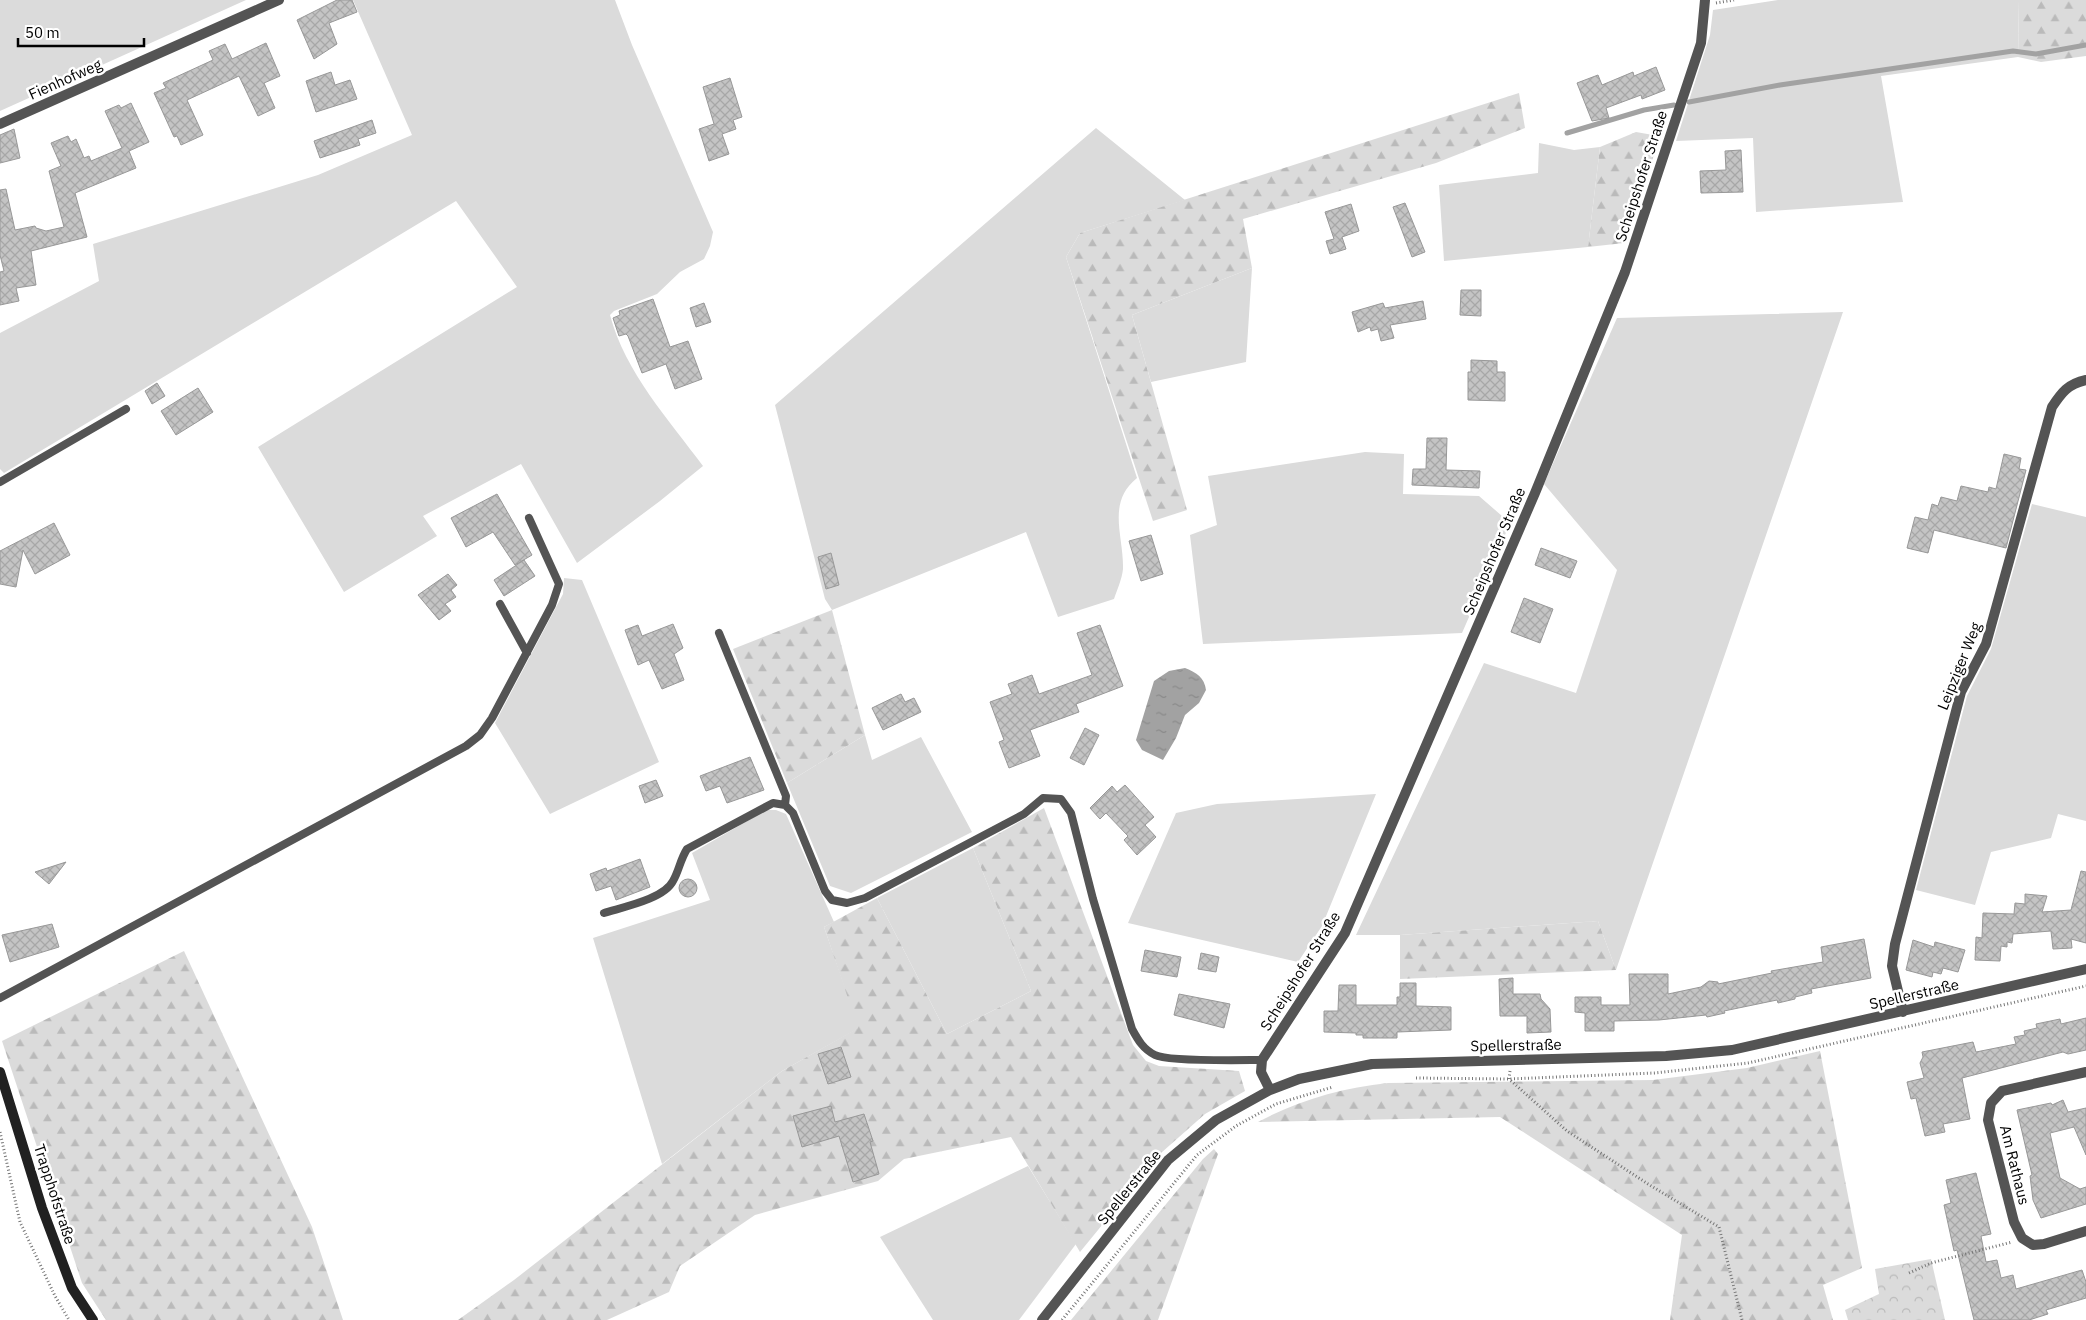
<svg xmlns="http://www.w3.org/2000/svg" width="2086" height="1320" font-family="'IBM Plex Sans',sans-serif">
<defs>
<pattern id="forest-firs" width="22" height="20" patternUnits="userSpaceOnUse" patternTransform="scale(1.25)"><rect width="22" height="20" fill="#dbdbdb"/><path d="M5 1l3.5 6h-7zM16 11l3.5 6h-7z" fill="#bababa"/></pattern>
<pattern id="park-crowns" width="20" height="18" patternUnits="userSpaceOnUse" patternTransform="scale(1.25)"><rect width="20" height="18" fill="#dbdbdb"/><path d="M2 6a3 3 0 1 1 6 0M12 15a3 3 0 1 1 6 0" fill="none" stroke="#bababa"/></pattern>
<pattern id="water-ripples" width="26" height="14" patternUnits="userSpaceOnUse" patternTransform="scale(1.25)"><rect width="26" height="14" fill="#a2a2a2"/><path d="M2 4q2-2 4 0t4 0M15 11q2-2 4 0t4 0" fill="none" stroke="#8a8a8a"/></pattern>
<pattern id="building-cross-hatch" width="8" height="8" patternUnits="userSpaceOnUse" patternTransform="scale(1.25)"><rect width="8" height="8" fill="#c4c4c4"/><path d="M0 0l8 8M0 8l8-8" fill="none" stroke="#a7a7a7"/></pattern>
</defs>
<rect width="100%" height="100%" fill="#fff"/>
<path fill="#dbdbdb" d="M0,0h246l-246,111z
M353,0h262l17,45 81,187 -3,14 -6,13 -24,13 -23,22 -43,17 -4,4c15,57 59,105 93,151l-43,35 -83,62 -56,-99 -98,52 14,20 -93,56 -86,-145 259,-160 -61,-86 -452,272 -4,-4v-136l99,-52 -6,-37 225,-69 94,-40z
M1778,0h241l-1,57 -137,19 22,126 -147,10 -3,-74 -77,3 34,-106 3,-25z
M1096,128l89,72 -105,33 -14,24 71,221c-31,25 -13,58 -14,91 -1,10 -6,21 -9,30l-56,18 -32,-85 -194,78 -7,-11 -50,-194z
M1539,143l35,7 26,-3 -12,100 -144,14 -5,-76 99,-12z
M1252,268l-6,94 -95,20 -19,-67z
M1843,312l-227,658 -18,-49 -198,14h-44l128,-272 92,30 41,-123 -73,-86 73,-166z
M1365,452l39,2 -1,40 76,2 23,20 10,3 -50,114 -259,11 -13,-109 27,-10 -9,-49z
M2032,504l54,13v304l-28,-7 -7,24 -60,14 -16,53 -59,-15 51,-194 24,-47z
M564,578l18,2 77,182 -109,52 -55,-91 68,-129z
M865,735l7,25 49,-23 51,95 -121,61 -21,-7 -43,-103z
M1376,794l-54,132 -24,36 -170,-39 48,-110 41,-9z
M766,810h10l10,4 48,108 -10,5 35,101 -77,43 -120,93 -69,-226 117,-38 -18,-47z
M973,848l58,143 -84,43 -70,-136z
M1028,1166l48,78 -57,76h-86l-53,-83z"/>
<path fill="url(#forest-firs)" d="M2019,0h67v56l-45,6 -23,-5z
M1519,93l6,35 -89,35 -193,56 9,49 -120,47 55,195 -34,11 -87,-264 14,-24z
M1636,132l17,3 6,5 -35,103 -36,4 12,-100z
M832,610l33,125 -78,48 -54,-134z
M1044,808l89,237 13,16 13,5 80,5 6,20 -40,23 -44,39 -81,99 -69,-115 -107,22 -26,22 -123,34 -75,51 -11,26 -62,28h-149l56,-40 268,-209 76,-43 -34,-101 53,-29 70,136 84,-43 -58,-143z
M1598,921l18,49 -216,9v-44z
M184,951l128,276 31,93h-237l-24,-37 -80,-242z
M1820,1051l42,217 -39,17 10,35h-163l12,-85 -182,-118 -242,5c41,-22 84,-34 130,-39l265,-3 94,-12z
M1214,1149l4,5 -60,166h-87l132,-161z"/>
<path fill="url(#park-crowns)" d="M1931,1259l14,61h-97l-3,-10 34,-16 -4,-25z"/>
<path fill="url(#water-ripples)" d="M1185,668c12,5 19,9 21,22l-7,13 -14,12 -9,23 -13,22 -21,-10 -6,-10 18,-59 15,-10z"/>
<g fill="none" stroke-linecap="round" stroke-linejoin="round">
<path stroke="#a2a2a2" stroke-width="5" d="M1689,102l91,-17 233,-34 23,3 50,-9
M1567,133l77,-23 30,-5"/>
</g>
<path fill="url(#building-cross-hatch)" stroke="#989898" d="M337,0h15l5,12 -28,11 8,21 -23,15 -17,-39z
M266,43l14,33 -16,7 11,25 -17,8 -19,-40 -52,24 16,35 -22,10 -4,-9 -3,1 -20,-44 12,-5 -3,-5 50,-23 -4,-9 16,-7 7,15z
M1656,67l9,23 -23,9 -1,-4 -35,13 3,10 -17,3 -15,-38 21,-8 4,10 31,-13 1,4z
M331,72l4,13 15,-5 7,19 -41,13 -10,-31z
M730,78l12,39 -9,3 3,9 -14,5 7,20 -20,7 -10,-32 15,-5 -11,-37z
M131,103l18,39 -20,9 7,17 -61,25 12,44 -56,14 5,34 -20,3 3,13 -19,4v-33l4,-1 -4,-16v-65l6,-1 9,41 20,-4 1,2 10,3 18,-4 -15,-56 12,-5 -10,-23 17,-7 3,6 5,-3 8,19 5,-2 2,5 31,-13 -17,-37 14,-6 2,3z
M372,120l4,13 -18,6 2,6 -40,13 -6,-17z
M14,129l6,29 -20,5v-28z
M1741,150l2,42 -42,1 -1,-22 26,-1 -1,-19z
M1405,203l20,49 -13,5 -19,-50z
M1351,204l8,27 -17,6 4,12 -16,5 -4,-13 8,-2 -9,-27z
M1461,290h20v26l-21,-1z
M653,299l17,48 18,-6 14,38 -27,10 -9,-25 -24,9 -14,-37 -2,-2 -7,2 -6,-18 7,-3 -1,-4z
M1423,301l3,18 -36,6 4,13 -13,3 -3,-12 -7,2 -1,-4 -12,5 -6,-20 31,-9 2,5z
M704,303l7,19 -15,5 -6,-19z
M1471,360l26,1v11h8v29l-37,-1v-28h3z
M157,383l8,13 -13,8 -7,-13z
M198,388l15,24 -37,23 -15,-24z
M1427,438h20l-1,32 34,1 -1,17 -67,-3 1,-16h13z
M2004,454l17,4 -2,11 7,1 -20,78 -72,-18 -6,23 -21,-5 8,-31 13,3 4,-16 6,2 3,-9 16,4 4,-15 27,6 1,-5 7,2z
M497,494l35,61 -17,10 -22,-33 -27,15 -15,-29z
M54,523l16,32 -35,19 -12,-24 -7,37 -16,-3v-33z
M1151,535l12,39 -22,7 -12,-40z
M1541,548l36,13 -7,17 -35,-13z
M831,553l8,32 -13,4 -8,-32z
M524,560l11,16 -31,20 -10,-16z
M448,574l9,11 -6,5 5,7 -11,7 6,7 -12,9 -21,-25z
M1524,598l29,11 -13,34 -29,-11z
M673,624l10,24 -9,6 10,26 -22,9 -13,-29 -11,5 -13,-35 13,-5 4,11z
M1100,625l23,61 -47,18 3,8 -49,18 10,26 -31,12 -10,-26 5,-2 -14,-38 22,-8 -4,-10 24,-9 7,19 53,-19 -15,-42z
M901,694l4,8 9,-4 7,14 -38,18 -11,-22z
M1085,728l14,7 -15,30 -14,-7z
M750,757l14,33 -37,13 -7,-17 -14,5 -6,-15z
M656,780l7,16 -18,7 -6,-17z
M1125,785l29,32 -9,8 11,12 -19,18 -13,-15 4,-4 -22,-23 -6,6 -10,-11 22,-22 5,6z
M640,859l10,28 -34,13 -5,-14 -15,5 -6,-17 16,-6 1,3z
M66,862l-17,22 -14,-12z
M2081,871l5,1v71l-15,-4 1,9 -19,1 -2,-18 -38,3 -1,9 -5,-1v5l-6,-1 -1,15 -25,-1 1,-23 6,1 1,-25 31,1 1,-11 10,1v-10l22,2 -5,16 29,-2z
M679 888a9 9 0 1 1 18 0a9 9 0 1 1-18 0Z
M52,924l7,23 -49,15 -8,-27z
M1864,939l7,39 -60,11 1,4 -17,4v2l-17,4 -1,-3 -53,11 1,2 -18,4 -1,-2 -47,5 -45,1v10h-29v-18l-10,-1v-15h26v8h29l-1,-31h39v20l33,-7 8,-6 9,1v2l54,-11 -1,-2 52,-9 -2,-15z
M1913,940l21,7 1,-5 30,8 -7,22 -15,-4 -2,6 -8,-2 -1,5 -26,-7z
M1145,950l36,7 -4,20 -36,-6z
M1201,953l18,4 -3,15 -18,-3z
M1513,978v16h27l1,5 9,10 1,23 -24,1v-17h-27l-1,-37z
M1400,983h16v23l35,1v23l-54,2v6h-34v-3h-7v-2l-32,-1v-21h14l1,-26h17v20h41v-8h3z
M1179,994l51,10 -6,24 -50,-13z
M2086,1018v32l-18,4 -5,-2 -101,26 8,41 -27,5 2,8 -20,4 -9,-38 -5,1 -4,-17 17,-4 -4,-15 3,-6 -1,-5 51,-10 3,10 40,-8 -2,-7 11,-2 -1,-4 13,-3 -1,-4 24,-5 1,5z
M841,1047l10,30 -23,7 -10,-30z
M2063,1100l5,12 18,-4v47l-12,-28 -24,6 10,45 20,11 6,-2v17l-45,14 -8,-18 -3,-24 2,-1 -15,-65 34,-7 1,2z
M831,1106l4,16 29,-8 9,27 -3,1 9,32 -26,8 -14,-46 -37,11 -9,-31z
M1976,1173l15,61 -10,2 5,26 11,-2 4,18 12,-3 3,14 66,-19 4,12v16l-40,12 2,4 -19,6h-55l-17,-70 -3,1 -10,-46 7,-2 -5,-23z"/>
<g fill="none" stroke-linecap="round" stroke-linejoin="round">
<path stroke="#767676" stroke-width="3" stroke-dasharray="1 2.5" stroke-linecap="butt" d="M1716,3l18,-3
M1510,1071l-1,8 58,52 81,53 71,43 23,93
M1416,1078l93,1 145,-6 94,-10 338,-77
M0,1132l20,90 35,74 14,24
M1909,1273l22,-10 81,-21
M1062,1320l135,-165 39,-29 40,-22 57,-17"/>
<path stroke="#545454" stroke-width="8" d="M0,482l126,-73
M500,604l27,49
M719,633l67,163 -1,9
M604,913c19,-6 60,-14 69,-32 6,-10 7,-21 14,-32l86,-46 12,2 8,8 32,78 7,9 15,3 18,-5 159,-84 19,-16 18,1 10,14 22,86 39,130c6,11 11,20 23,26 13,7 88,5 107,5
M0,998l466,-252 14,-11 12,-17 60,-113 7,-21 -30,-66"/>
<path stroke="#545454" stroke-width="10" d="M0,124l279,-124
M1903,1012l-11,-46 3,-22 66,-252 25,-48 66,-237c10,-15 16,-23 34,-27
M2086,1072l-84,19 -11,12 -3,17 26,102 8,16 11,7 11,-1 42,-13
M1270,1090l-9,-18 1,-12 83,-127 190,-440 90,-221 76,-229 4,-43
M1042,1320l126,-160 48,-40 54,-30 29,-11 73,-15 294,-8 66,-6 354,-81"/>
<path stroke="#212121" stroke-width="10" d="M0,1072l42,136 30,80 21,32"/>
</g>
<g text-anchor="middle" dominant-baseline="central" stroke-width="5" stroke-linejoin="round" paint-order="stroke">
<g font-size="15" fill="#000" stroke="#fff">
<text transform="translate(65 79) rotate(-24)">Fienhofweg</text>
<text transform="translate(1641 176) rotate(-72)">Scheipshofer Straße</text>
<text transform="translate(1494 551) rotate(-67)">Scheipshofer Straße</text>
<text transform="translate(1959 666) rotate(-68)">Leipziger Weg</text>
<text transform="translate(1300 971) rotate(-58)">Scheipshofer Straße</text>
<text transform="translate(1914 994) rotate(-13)">Spellerstraße</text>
<text transform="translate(1516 1045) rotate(-1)">Spellerstraße</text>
<text transform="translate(2015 1165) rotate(76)">Am Rathaus</text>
<text transform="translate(1129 1187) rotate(-51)">Spellerstraße</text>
<text transform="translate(55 1194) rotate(72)">Trapphofstraße</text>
</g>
</g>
<path d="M18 38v8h126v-8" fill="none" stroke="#000000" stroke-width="2.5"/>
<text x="25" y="38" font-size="15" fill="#000000" stroke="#ffffff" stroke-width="4" paint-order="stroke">50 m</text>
</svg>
